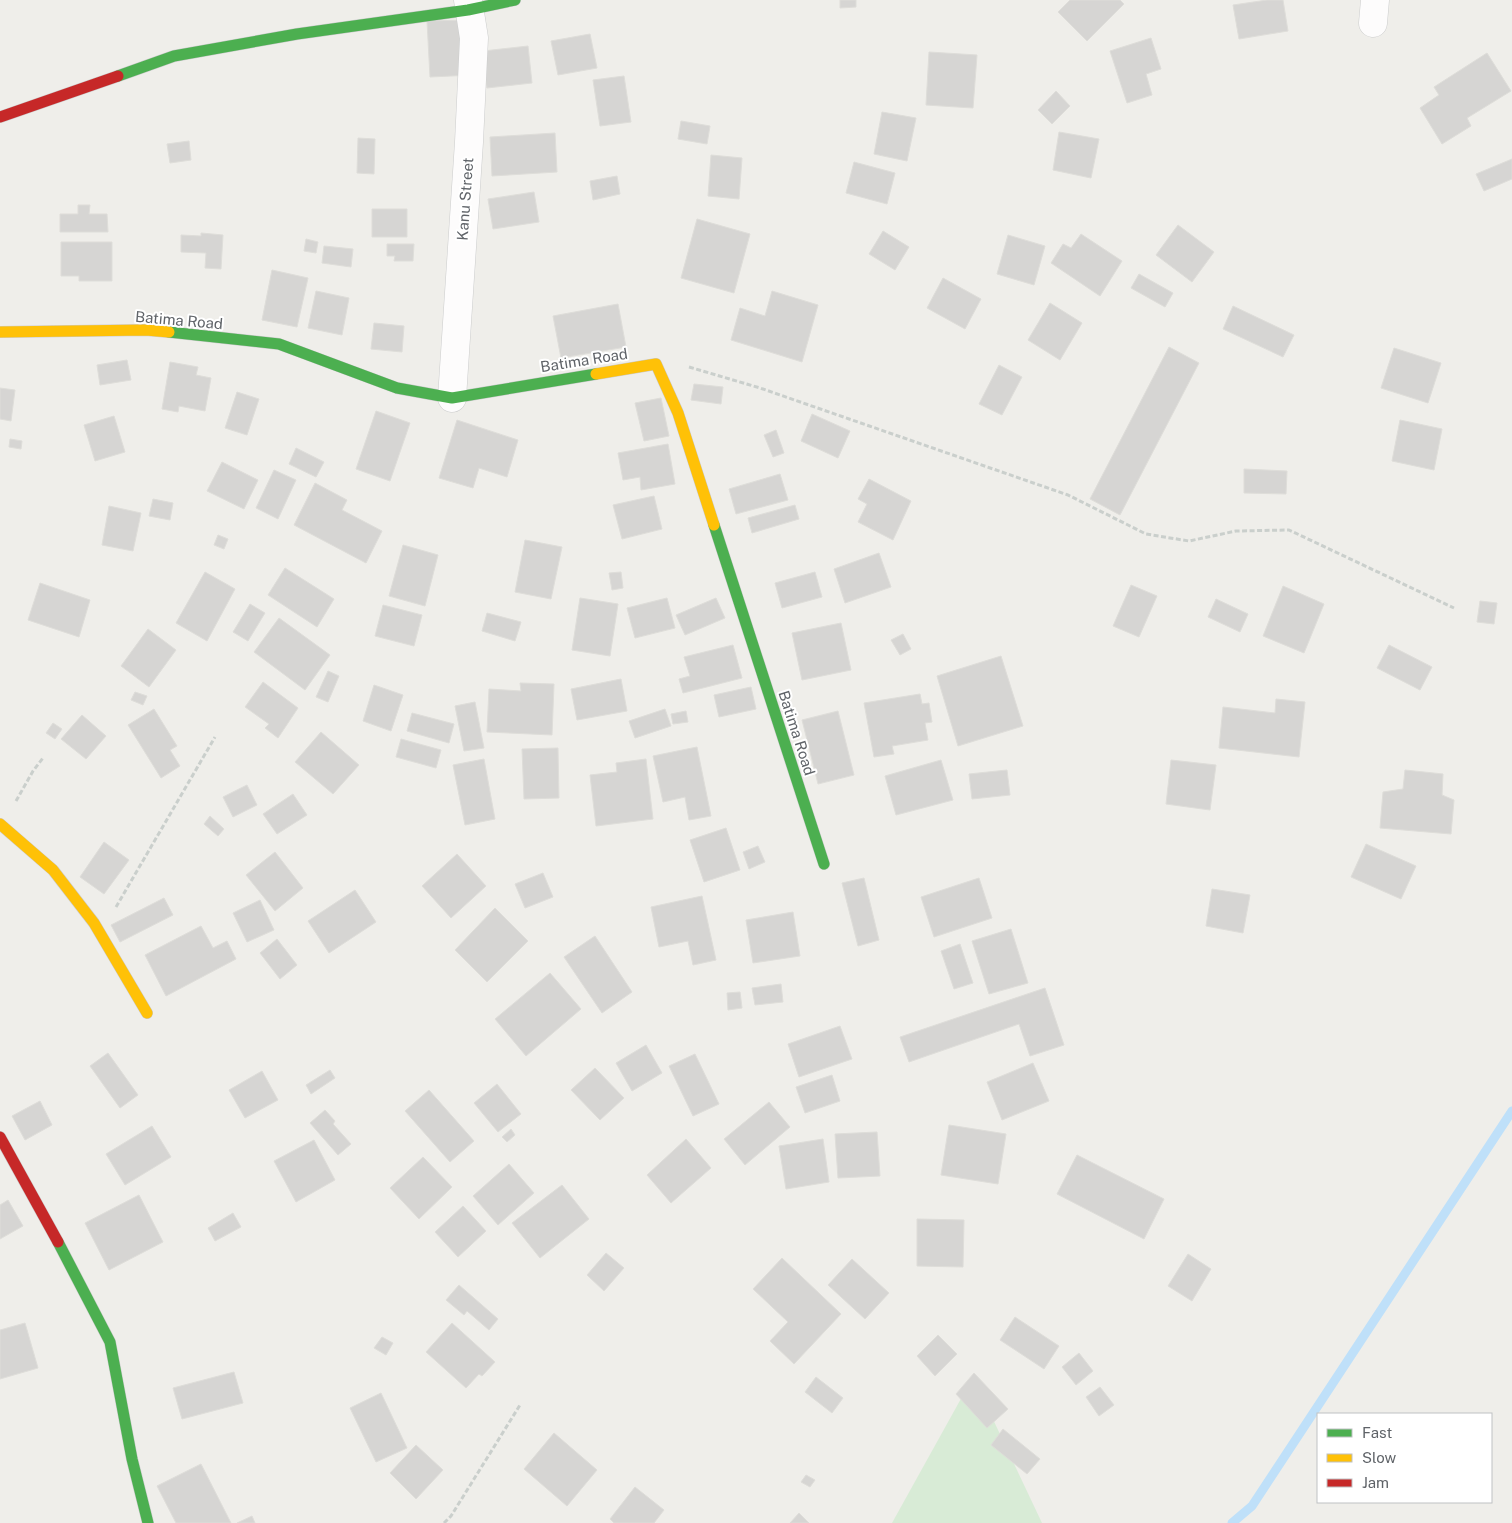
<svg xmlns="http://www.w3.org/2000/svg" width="1512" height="1523" font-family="'Public Sans',sans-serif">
<rect width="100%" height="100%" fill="#efeeea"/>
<path fill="#d8ebd6" d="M973,1377l69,146h-150z"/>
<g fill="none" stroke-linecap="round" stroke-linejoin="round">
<path stroke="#bfe0f9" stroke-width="9" d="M1232,1523l20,-17 260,-395"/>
</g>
<path fill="#d6d5d3" stroke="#deddd9" d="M840,0h16v7l-16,1z
M1070,0h50l4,4 -37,37 -29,-29z
M1267,0h16l5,31 -49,8 -6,-34z
M469,20l3,55 -42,2 -3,-56z
M590,34l7,34 -39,7 -7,-34z
M1151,38l10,31 -15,5 6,21 -25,8 -17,-52z
M528,46l4,37 -45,5 -4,-37z
M929,52l48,3 -4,53 -47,-3z
M1487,53l24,38 -44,27 4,8 -29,18 -22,-36 19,-13 -5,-8z
M624,76l7,46 -31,4 -7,-46z
M1056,91l14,15 -18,18 -14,-14z
M882,112l34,6 -9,43 -33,-7z
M681,121l29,5 -3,18 -29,-5z
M1059,132l40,7 -8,39 -38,-8z
M555,133l2,39 -65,4 -2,-39z
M358,138l17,1 -1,35 -17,-1z
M189,141l2,19 -21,3 -3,-19z
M711,155l31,3 -3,41 -31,-3z
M1512,159v20l-28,12 -8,-17z
M854,162l41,11 -8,31 -41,-11z
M617,176l3,18 -27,6 -3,-19z
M534,192l5,30 -46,7 -5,-30z
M78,205h12l-1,9h18l1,18h-48v-18h18z
M372,209h35v28h-35z
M697,219l53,15 -16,59 -53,-15z
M1178,225l36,27 -22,30 -36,-27z
M883,231l26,16 -14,23 -26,-16z
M201,233l22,2 -2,34 -16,-1 1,-15 -25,-1v-17l20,1z
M1081,234l41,27 -22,35 -49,-33 12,-19 8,4z
M1008,235l37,11 -11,39 -37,-11z
M306,239l12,3 -2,11 -12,-2z
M61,242h51v39h-33v-5h-18z
M387,244h27l-1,17h-19l1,-5h-8z
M324,246l29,3 -2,18 -29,-4z
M272,270l36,8 -11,49 -35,-7z
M1139,274l34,19 -8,14 -34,-19z
M943,278l38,21 -16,30 -38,-21z
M316,291l33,7 -7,37 -34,-7z
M772,291l46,14 -16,57 -71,-22 9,-32 25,8z
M1050,303l32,20 -22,37 -32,-20z
M618,304l8,43 -65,11 -8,-42z
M1233,306l61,29 -11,22 -60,-28z
M374,323l30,3 -2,26 -31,-3z
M1169,347l30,16 -79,152 -30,-16z
M1394,348l47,15 -13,40 -47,-15z
M127,360l4,20 -31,5 -3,-20z
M170,362l28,5 -2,8 15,3 -6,33 -26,-5 -1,6 -16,-3z
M999,365l23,12 -20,38 -23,-11z
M694,384l29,3 -2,17 -30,-4z
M0,388l15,2 -4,31 -11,-2z
M237,392l22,7 -12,36 -22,-7z
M661,398l8,38 -25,5 -9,-38z
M376,411l34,12 -20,58 -34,-12z
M812,414l38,17 -12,27 -37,-17z
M114,416l11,36 -30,9 -11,-36z
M457,420l61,20 -11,37 -28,-9 -6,20 -34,-10z
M1400,420l42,9 -8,41 -42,-9z
M776,430l8,23 -11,4 -9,-22z
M10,439l12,2 -1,8 -12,-2z
M668,444l7,40 -34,6 -1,-13 -17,3 -5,-27z
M296,448l28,14 -8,15 -27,-13z
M222,462l36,18 -14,29 -37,-18z
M1244,469l43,2 -1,23 -42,-1z
M274,470l22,10 -18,39 -22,-11z
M780,474l8,26 -52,14 -7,-25z
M869,479l42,22 -18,39 -35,-18 9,-18 -9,-5z
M315,483l32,17 -5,10 40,21 -16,32 -72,-38z
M654,496l8,33 -40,10 -9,-34z
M153,499l20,4 -3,17 -21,-4z
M795,505l4,14 -47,14 -4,-15z
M109,506l32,7 -8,38 -31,-6z
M218,535l10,4 -4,10 -10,-4z
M525,540l37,7 -11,52 -36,-7z
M403,545l35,10 -13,51 -36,-10z
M879,553l12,34 -46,16 -11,-34z
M285,568l49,31 -17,28 -49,-32z
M205,572l30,17 -28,52 -31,-18z
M621,572l2,16 -11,2 -3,-17z
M815,572l7,25 -40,11 -7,-25z
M40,583l50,17 -11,37 -51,-17z
M1131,585l26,11 -18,41 -26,-11z
M1283,586l41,18 -20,49 -41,-17z
M580,598l38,6 -8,52 -38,-6z
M667,598l8,30 -40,10 -8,-30z
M716,598l9,20 -40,17 -9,-20z
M1216,599l32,15 -8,18 -32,-15z
M1480,601l17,2 -3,21 -17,-2z
M250,604l15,9 -17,28 -15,-9z
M383,605l39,10 -8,31 -39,-10z
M487,613l34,9 -6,19 -33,-10z
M279,618l51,37 -25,35 -51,-38z
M841,623l10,47 -49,10 -10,-47z
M148,629l28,21 -27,37 -28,-21z
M903,634l8,15 -11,6 -9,-15z
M733,645l9,33 -59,15 -4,-14 11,-3 -6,-19z
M1389,645l43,22 -12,23 -43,-22z
M1001,656l22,70 -65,20 -21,-70z
M328,671l11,5 -11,26 -12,-5z
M621,679l6,32 -50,9 -6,-31z
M263,682l35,26 -20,30 -13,-10 4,-4 -24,-17z
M520,683l34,1 -2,51 -65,-3 2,-43 32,2z
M374,685l29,10 -12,36 -28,-10z
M751,687l5,22 -37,8 -5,-22z
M135,692l12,4 -4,9 -12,-5z
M920,694l2,10 7,-1 3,19 -7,1 3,17 -36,6 2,8 -20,3 -10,-54z
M1276,699l29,3 -6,55 -80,-9 4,-41 52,6z
M475,702l9,46 -20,3 -9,-45z
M154,709l23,37 -7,4 10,16 -19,12 -33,-53z
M665,709l6,17 -36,12 -6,-17z
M686,711l2,11 -15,2 -2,-10z
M838,711l16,64 -36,9 -16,-64z
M412,713l42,11 -5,19 -42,-12z
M82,715l24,21 -20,23 -25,-20z
M53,723l9,6 -7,10 -9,-6z
M321,732l38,33 -26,29 -38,-32z
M401,739l40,11 -5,18 -40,-11z
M697,747l14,69 -22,4 -4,-23 -22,5 -10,-46z
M558,748l1,50 -35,1 -2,-50z
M484,759l11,60 -30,6 -12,-60z
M646,759l7,60 -57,7 -6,-51 27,-3 -1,-9z
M941,760l12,40 -57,15 -11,-39z
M1171,760l45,5 -6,45 -44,-6z
M1007,770l3,25 -38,4 -3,-25z
M1405,770l38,4 -1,21 12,5 -3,34 -71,-6 3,-36 20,-3z
M247,785l10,20 -24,12 -10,-20z
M293,794l14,21 -30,19 -14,-20z
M210,816l14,13 -6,7 -14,-12z
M726,828l14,42 -36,12 -14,-42z
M104,842l25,18 -25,34 -24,-17z
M1366,844l50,22 -15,33 -50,-22z
M758,846l7,16 -16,7 -6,-17z
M275,852l28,36 -28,23 -29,-36z
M457,854l29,32 -35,32 -29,-32z
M543,873l10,24 -28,11 -10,-24z
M864,878l15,62 -21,6 -16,-63z
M979,878l13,40 -58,19 -13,-40z
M1212,889l38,6 -7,38 -37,-7z
M355,890l21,32 -47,31 -21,-32z
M702,896l14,64 -23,5 -5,-24 -29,6 -8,-40z
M164,898l9,17 -53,27 -9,-17z
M260,900l14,30 -27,12 -14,-29z
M495,908l33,33 -41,41 -32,-32z
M793,912l7,44 -47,7 -7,-43z
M201,926l12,22 14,-7 9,18 -70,37 -21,-41z
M1011,929l17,54 -39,11 -17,-53z
M595,936l37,56 -30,21 -38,-56z
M277,939l20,26 -17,14 -20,-26z
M960,944l13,39 -19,6 -13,-38z
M550,973l31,36 -55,47 -31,-37z
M781,984l2,18 -28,3 -3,-17z
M1045,988l19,57 -34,11 -11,-32 -110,38 -9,-25z
M740,992l2,16 -14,2 -1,-17z
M840,1026l12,33 -53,18 -11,-33z
M646,1045l16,28 -30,18 -16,-28z
M108,1053l30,42 -18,13 -30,-42z
M695,1054l24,50 -26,12 -24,-50z
M1033,1063l16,38 -47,19 -15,-38z
M595,1068l29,30 -24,22 -29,-30z
M330,1070l5,8 -24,16 -5,-9z
M262,1071l16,29 -33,18 -16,-28z
M832,1075l8,26 -35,12 -9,-26z
M497,1084l24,30 -23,18 -24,-29z
M429,1090l45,51 -24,21 -45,-51z
M40,1101l12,24 -27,15 -13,-24z
M769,1102l21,25 -45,38 -21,-26z
M325,1110l10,11 -2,3 18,20 -13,11 -28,-32z
M949,1125l57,9 -8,50 -57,-9z
M152,1126l19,31 -46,28 -19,-31z
M511,1129l4,6 -8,7 -5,-5z
M877,1132l3,44 -42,2 -3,-44z
M686,1139l25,29 -40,35 -24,-28z
M823,1139l6,43 -43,7 -7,-43z
M314,1140l21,40 -39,22 -22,-41z
M1077,1155l87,44 -20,40 -87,-45z
M423,1157l29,30 -33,32 -29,-31z
M509,1164l25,29 -36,32 -25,-29z
M562,1185l27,34 -49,39 -28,-35z
M139,1195l24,47 -54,28 -24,-47z
M8,1200l15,26 -23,13v-34z
M463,1206l23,25 -28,26 -23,-25z
M233,1213l8,14 -26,14 -7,-13z
M917,1219l47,1 -1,47 -46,-1z
M606,1253l18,15 -20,23 -17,-16z
M1188,1254l23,15 -19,32 -24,-15z
M782,1258l59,56 -47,50 -24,-23 18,-19 -35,-33z
M852,1259l37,34 -24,26 -37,-34z
M459,1285l39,34 -9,11 -22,-19 -3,4 -18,-15z
M1015,1317l44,29 -15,23 -44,-29z
M25,1323l13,45 -38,11v-49z
M452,1323l43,39 -13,14 -3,-2 -13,14 -40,-36z
M938,1335l19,19 -22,22 -18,-20z
M382,1337l11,6 -7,12 -12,-7z
M1079,1353l14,18 -17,14 -14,-18z
M234,1372l9,31 -61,16 -9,-31z
M974,1373l34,36 -21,19 -31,-34z
M816,1377l27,21 -11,15 -27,-21z
M1100,1387l14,18 -15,11 -13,-19z
M381,1393l26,55 -31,14 -26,-54z
M1003,1429l37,30 -13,15 -36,-29z
M554,1433l43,37 -30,36 -43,-37z
M416,1445l27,25 -27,29 -26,-26z
M201,1464l30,59h-55l-19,-37z
M806,1475l9,5 -5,7 -9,-5z
M635,1487l29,23 -10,13h-40l-4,-4z
M799,1513l10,10h-19z
M252,1516l3,7h-18z"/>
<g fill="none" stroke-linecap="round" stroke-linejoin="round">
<defs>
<path id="street" d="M1373,23l2,-23
M452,398l17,-256 5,-104 -6,-38"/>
<path id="fast" d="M118,76l56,-20 123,-22 171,-24 47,-10
M169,332l110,12 118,44 55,10 144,-24
M714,525l110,339
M58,1242l52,100 22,117 16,64"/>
<path id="slow" d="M0,332l146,-2 23,2
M596,374l60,-10 22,49 36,112
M0,824l53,46 41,53 53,90"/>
<path id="jam" d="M0,117l118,-41
M0,1137l58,105"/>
</defs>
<use href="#street" stroke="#cbcccc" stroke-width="29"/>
<use href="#fast" stroke="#cacacb" stroke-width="12"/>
<use href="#slow" stroke="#cacacb" stroke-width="12"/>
<use href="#jam" stroke="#cacacb" stroke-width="12"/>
<path stroke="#cacfcc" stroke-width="3" stroke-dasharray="5 2.5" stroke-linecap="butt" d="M689,367l71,21 308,107 78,39 43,7 47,-10 53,-1 165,78
M16,801l17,-30 10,-13
M116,907l99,-170
M444,1523l7,-7 69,-111"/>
<use href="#street" stroke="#fdfcfc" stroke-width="28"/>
<use href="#fast" stroke="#4caf50" stroke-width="11"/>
<use href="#slow" stroke="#ffc107" stroke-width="11"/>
<use href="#jam" stroke="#c62828" stroke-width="11"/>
</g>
<g text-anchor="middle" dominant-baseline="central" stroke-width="4" stroke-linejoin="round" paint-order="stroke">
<g font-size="15" fill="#5f6368" stroke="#fff">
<text transform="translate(465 199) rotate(-86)">Kanu Street</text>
<text transform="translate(179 320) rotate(5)">Batima Road</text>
<text transform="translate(584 360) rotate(-9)">Batima Road</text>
<text transform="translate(797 733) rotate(72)">Batima Road</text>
</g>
</g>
<rect x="1317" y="1413" width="175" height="90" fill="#ffffff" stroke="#bfc1c3"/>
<rect x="1327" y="1429" width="25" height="8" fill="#4caf50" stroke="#bfc1c3"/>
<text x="1362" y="1438" font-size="15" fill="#5f6368">Fast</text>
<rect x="1327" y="1454" width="25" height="8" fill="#ffc107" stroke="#bfc1c3"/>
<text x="1362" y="1463" font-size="15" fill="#5f6368">Slow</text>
<rect x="1327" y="1479" width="25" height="8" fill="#c62828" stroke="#bfc1c3"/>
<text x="1362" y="1488" font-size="15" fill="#5f6368">Jam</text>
</svg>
